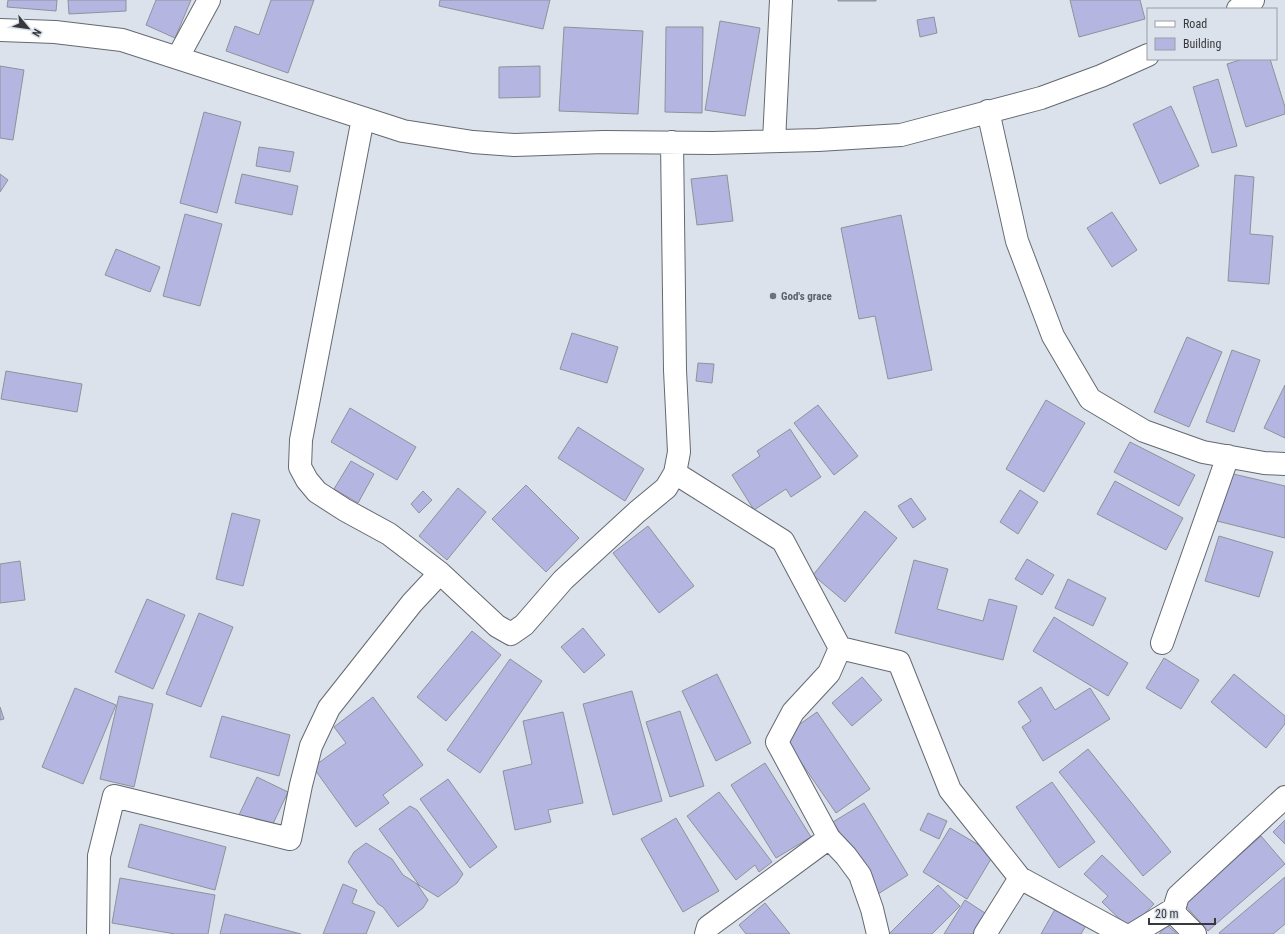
<svg xmlns="http://www.w3.org/2000/svg" width="1285" height="934" font-family="'Roboto Condensed',sans-serif">
<rect width="100%" height="100%" fill="#dce2eb"/>
<path fill="#b4b6e1" stroke="#90919a" d="M8,0h49l-1,11 -49,-4z
M68,0h58v11l-57,3z
M156,0h35l-16,38 -29,-13z
M271,0h43l-26,73 -62,-22 9,-25 24,9z
M440,0h110l-7,29 -104,-23z
M838,0h38v1h-38z
M1070,0h70l5,19 -66,18z
M934,17l3,16 -17,4 -3,-17z
M720,21l40,7 -15,88 -40,-6z
M564,27l79,4 -5,83 -79,-3z
M666,27h37l-1,86 -37,-1z
M1243,59h27l15,48v7l-39,13 -19,-63z
M0,66l24,4 -11,70 -13,-2z
M540,66v31l-41,1v-31z
M1218,79l19,67 -25,7 -19,-66z
M1171,106l28,60 -39,18 -27,-60z
M204,112l37,10 -24,91 -37,-10z
M259,147l35,5 -4,20 -34,-6z
M0,174l8,6 -8,12z
M242,174l56,12 -6,29 -57,-12z
M727,175l6,46 -36,4 -6,-46z
M1235,175l19,2 -4,57 23,2 -4,48 -41,-3z
M1112,212l25,38 -25,17 -25,-39z
M185,214l37,10 -22,82 -37,-10z
M901,215l31,155 -44,9 -13,-63 -16,3 -18,-91z
M116,249l44,18 -10,25 -45,-17z
M572,333l46,14 -11,36 -47,-14z
M1187,337l35,15 -33,75 -35,-15z
M1232,350l28,10 -26,72 -28,-10z
M698,363l16,1 -2,19 -16,-2z
M6,371l76,13 -5,28 -76,-13z
M1285,385v53l-21,-10z
M1046,400l39,23 -41,69 -38,-23z
M818,405l40,51 -24,19 -40,-52z
M350,408l66,39 -19,33 -66,-38z
M578,427l66,42 -19,32 -67,-43z
M790,429l31,48 -30,20 -5,-8 -32,21 -22,-35 28,-19 -3,-5z
M1130,442l65,33 -16,31 -65,-34z
M351,461l23,13 -16,29 -24,-14z
M1229,473l56,13v52l-68,-17z
M1115,481l68,37 -17,32 -69,-36z
M526,485l53,53 -33,34 -54,-53z
M458,488l28,24 -39,48 -28,-24z
M1020,490l18,12 -20,32 -18,-12z
M423,491l9,9 -13,13 -8,-9z
M911,498l15,21 -13,9 -15,-22z
M865,511l32,27 -52,64 -32,-27z
M232,513l28,7 -17,66 -27,-7z
M648,526l46,60 -35,27 -46,-60z
M1219,536l54,16 -14,45 -54,-16z
M1027,559l27,16 -12,20 -27,-16z
M914,560l34,9 -11,40 46,12 6,-22 28,7 -14,54 -108,-27z
M20,561l5,39 -25,3v-39z
M1068,579l38,19 -13,28 -38,-18z
M147,599l38,16 -32,74 -38,-17z
M199,613l34,14 -32,80 -35,-13z
M1054,617l74,46 -20,33 -75,-45z
M583,628l22,27 -21,18 -23,-26z
M472,631l29,24 -55,66 -29,-24z
M1164,658l35,22 -18,29 -35,-21z
M510,659l32,22 -62,92 -33,-23z
M717,674l34,69 -35,18 -34,-70z
M1234,674l51,42v8l-19,24 -55,-46z
M862,677l20,23 -30,26 -20,-23z
M1041,687l14,23 35,-22 20,31 -67,42 -21,-34 9,-6 -13,-19z
M75,688l41,17 -33,79 -41,-17z
M632,691l30,110 -49,14 -30,-111z
M119,696l34,8 -19,83 -34,-8z
M373,697l50,68 -40,30 6,8 -33,24 -43,-60 33,-24 -12,-16z
M0,707l4,12 -4,1z
M680,711l24,75 -34,11 -24,-75z
M563,712l20,91 -35,7 3,12 -36,8 -12,-59 29,-7 -9,-43z
M817,712l53,77 -34,24 -53,-77z
M222,716l68,19 -11,41 -69,-19z
M1088,749l83,103 -28,24 -84,-104z
M765,763l46,74 -35,21 -45,-73z
M257,777l31,15 -18,38 -31,-15z
M448,779l49,68 -27,21 -50,-69z
M1052,782l43,60 -36,26 -43,-61z
M719,792l53,70 -13,10 -4,-7 -19,15 -49,-64z
M864,803l44,72 -30,19 -45,-72z
M410,806l7,4 46,64 -6,9 -19,14 -21,-13 11,16 -5,8 -25,19 -15,-20 -5,-3 -30,-42 6,-10 12,-9 26,16 11,16 16,10 -40,-56z
M928,813l19,8 -8,18 -19,-9z
M676,818l43,73 -36,21 -42,-73z
M1285,820v24l-12,-12z
M140,824l86,23 -11,43 -87,-23z
M950,828l44,26 -27,45 -44,-27z
M1261,836l24,28 -77,67 -24,-27z
M1102,855l52,49 -24,25 -28,-27 6,-6 -24,-22z
M1285,877v47l-12,10h-53l-1,-1z
M120,878l95,17 -7,39h-33l-63,-11z
M343,884l14,6 -5,13 23,9 -9,22h-43z
M938,885l22,21 -28,28h-43z
M965,900l23,15 -12,19h-32z
M765,903l25,31h-44l-7,-9z
M1058,904l30,18 -7,12h-40z
M225,914l76,20h-81z
M1167,925l10,9h-18z"/>
<g fill="none" stroke-linecap="round" stroke-linejoin="round">
<defs>
<path id="minor" d="M1238,9l15,-9
M0,30l55,2 67,8 281,91 70,11 41,3 90,-3 109,1 105,-3 83,-5 140,-37 60,-22 47,-21
M178,57l31,-57
M988,111l29,130 36,95 37,63 54,32 59,21 61,11 21,1
M363,118l-62,322 -1,27 7,13 10,12 28,18 44,24 51,39 57,53 14,8 13,-9 39,-45 74,-68 29,-24 9,-15 4,-21 -4,-82 -3,-228
M774,141l7,-141
M675,473l108,68 57,107 59,14 51,128 70,88 103,56
M1162,643l66,-187
M840,648l-11,25 -36,39 -16,30 52,96 17,18 14,19 12,34 6,25
M98,934l1,-78 15,-60 176,43 11,-54 10,-39 18,-38 83,-105 28,-30
M706,934l2,-7 121,-89
M985,934l35,-56
M1133,934l41,-25
M1195,934l-18,-18 -3,-7 4,-13 107,-99"/>
</defs>
<use href="#minor" stroke="#646971" stroke-width="24"/>
<use href="#minor" stroke="#fff" stroke-width="22"/>
</g>
<circle fill="#6b7280" stroke="#dce2eb" stroke-width="1.5" cx="773" cy="296" r="4"/>
<g text-anchor="middle" dominant-baseline="central" stroke-width="3.5" stroke-linejoin="round" paint-order="stroke">
<g font-size="11" font-weight="bold" fill="#5b616d" stroke="#dce2eb" text-anchor="start">
<text x="781" y="296">God's grace</text>
</g>
</g>
<rect x="1147" y="8" width="130" height="52" fill="#dce2eb" stroke="#9a9ea5"/>
<rect x="1155" y="21" width="20" height="6" fill="#ffffff" stroke="#9a9ea5"/>
<text x="1183" y="28" font-size="12" fill="#37393c">Road</text>
<rect x="1155" y="38" width="20" height="12" fill="#b4b6e1" stroke="#9a9ea5"/>
<text x="1183" y="48" font-size="12" fill="#37393c">Building</text>
<g transform="translate(28 28) rotate(119)" stroke="#dce2eb" stroke-width="3" paint-order="stroke">
<path d="M0-3L7 15L0 10L-7 15Z" fill="#37393c"/>
<text y="-6" font-size="11" font-weight="bold" text-anchor="middle" fill="#37393c">N</text>
</g>
<path d="M1149 918v6h66v-6" fill="none" stroke="#37393c" stroke-width="2"/>
<text x="1155" y="918" font-size="12" fill="#37393c" stroke="#dce2eb" stroke-width="3" paint-order="stroke">20 m</text>
</svg>
